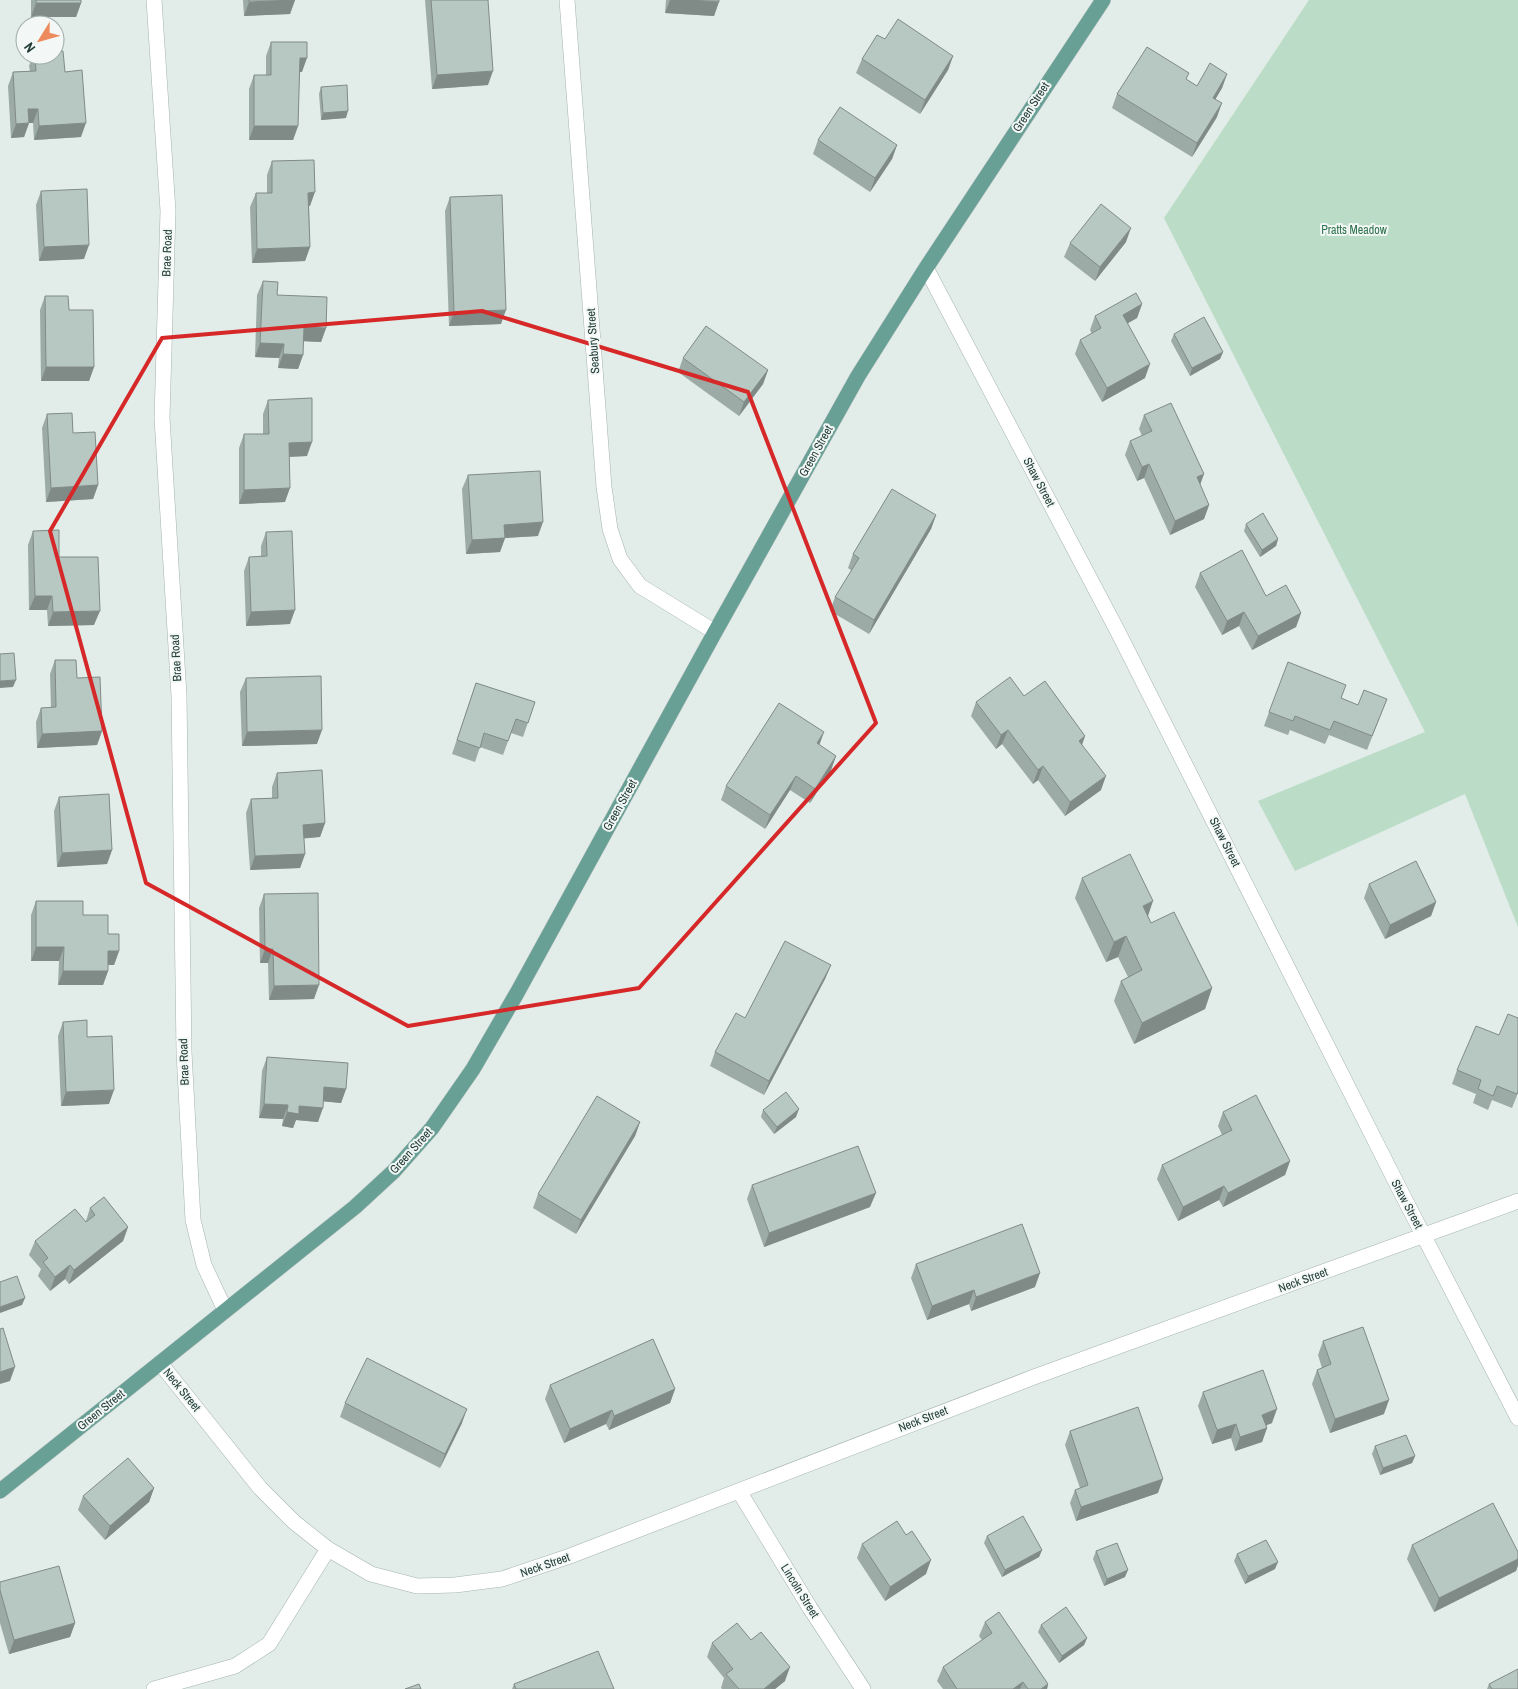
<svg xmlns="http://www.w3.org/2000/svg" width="1518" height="1689" font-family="'Archivo Narrow',sans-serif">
<rect width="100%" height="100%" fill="#e2ece8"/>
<path fill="#bbdcc7" d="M1309,0h209v927l-53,-133 -170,77 -37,-70 167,-69 -261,-514z"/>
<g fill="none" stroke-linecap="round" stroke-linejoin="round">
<defs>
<path id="minor" d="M154,0l14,211 -6,207 17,278 5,356 9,168 11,45 21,45
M567,0l37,487 6,42 10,30 20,27 75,46
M926,268l191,362 285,564 116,224
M160,1363l100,125 34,34 34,27 43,25 46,12 38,-1 47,-6 68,-23 464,-179 484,-176
M739,1491l71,117 53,81
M154,1689l81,-23 34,-22 59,-95"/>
<path id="major" d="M0,1491l355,-284 39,-36 38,-43 41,-59 44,-76 198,-361 143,-256 68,-108 177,-268"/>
</defs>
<use href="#minor" stroke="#a5b4af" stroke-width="16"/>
<use href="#major" stroke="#c1c8c7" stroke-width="16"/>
<use href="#minor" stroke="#fff" stroke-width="15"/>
<use href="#major" stroke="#68a096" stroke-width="15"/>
</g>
<path fill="#9daba6" d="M31,0h50v3l-5,14h-45z
M243,0h52l-5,14 -46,2z
M425,0h63v85l-56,4z
M666,0h53l-5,16 -49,-3z
M885,39l68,17 -5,14 -28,44 -64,-41 6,-14z
M271,42l31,30h-3l-1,54 -5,14h-44v-51l5,-14h12v-19z
M33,55h22l10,17 16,65 -47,3 -1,-17h-4l-5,14 -13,1 -3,-52 5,-14 17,-1 -1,-5z
M1227,74l-5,14 -7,11 2,18 -25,40 -80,-49 5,-14 70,-14 10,6z
M321,87l25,31 -25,2 -2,-26z
M818,140l79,5 -5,14 -22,33 -57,-38z
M272,161l38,45h-1l1,41 -5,14 -53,2 -2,-56 6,-14h11v-18z
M41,191l43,68 -45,2 -3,-56z
M450,197l51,127 -52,2 -4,-115z
M1126,242l-31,39 -31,-24 6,-14z
M263,281l14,14 49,33 -5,14 -18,-1v14l-5,14 -20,-1 1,-10 -24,-1 2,-62z
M45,296l24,14 25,57 -5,14h-48l-1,-71z
M1142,304l-5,14 -10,5 18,55 -43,24 -27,-48 5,-14 12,-6 -2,-4 5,-14z
M1174,334l49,18 -3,7 -30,17 -19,-35z
M683,358l85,12 -5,14 -24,32 -61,-44z
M268,400l39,56 -18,1 -4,45 -46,2v-56l5,-14h19v-20z
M47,414l26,19 25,52 -5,14 -47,3 -4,-74z
M1144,415l56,70 9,20 -5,14 -34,16 -26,-57 -7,3 -12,-26 5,-14 12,-5 -3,-7z
M468,475l70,61 -33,2 -5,14 -34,2 -4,-65z
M936,515l-5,14 -62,105 -39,-23 5,-14 17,-26 -4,-3 5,-14z
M1246,524l32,15 -2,7 -16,11 -16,-26z
M33,531l26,26 35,68 -46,1 -1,-16h-18l-1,-65z
M266,532l24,92 -44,2 -2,-55 5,-14h12v-11z
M1200,573l66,23 35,17 -5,14 -44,23 -13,-24 -17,9 -27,-48z
M55,660l22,18 25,53 -5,14 -60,3 -1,-26 5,-14h10l-1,-34z
M246,678l71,66 -75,2 -2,-54z
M476,683l59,19 -12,35 -12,-4 -8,22 -23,-8 -5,15 -23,-8z
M1024,696l61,40 -3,9 19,45 -36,26 -27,-36 -5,4 -31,-40 -6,5 -25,-33 5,-14z
M1341,698l17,7 29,-6 -20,51 -38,-15 -4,9 -35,-14 -2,5 -24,-9 5,-14z
M819,745l17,11 -5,14 -21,33 -20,-13 -25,39 -44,-29 5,-14z
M277,773l48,50 -5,14 -16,1 1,16 -5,14 -50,2 -4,-57 5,-14 21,-1v-11z
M59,797l53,53 -5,14 -50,3 -3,-56z
M1082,878l66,38 3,7 61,65 -7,21 -71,35 -20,-43 7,-20 7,-4 -10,-20 -12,5 -31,-64z
M1369,884l67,18 -5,14 -46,23 -21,-41z
M264,894l50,105 -45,1 -1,-37h-8l-1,-55z
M36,901l47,14 25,19 11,17 -5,14h-6v6l-5,14h-45l1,-24h-28v-46z
M831,965l-6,14 -61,116 -54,-29 5,-14 30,-34z
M1518,1018v75l-6,15 -20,-8 -4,10 -15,-7 3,-9 -24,-10 5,-14 42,-35z
M63,1022l24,15 22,67 -48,2 -3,-70z
M267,1057l79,32 -5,14 -18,-2 -5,21 -22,-2 -3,8 -11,-2 1,-7 -24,-1 3,-47z
M763,1110l33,7 -22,17 -13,-17z
M1223,1112l67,49 -5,14 -62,32 -4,-7 -41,21 -21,-42 5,-14 60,-30 -4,-9z
M640,1122l-5,14 -59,98 -43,-26 5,-14z
M752,1185l118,22 -106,40 -17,-48z
M90,1208l38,19 -5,14 -54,43 -4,-5 -15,12 -12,-15 3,-7 -12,-14 6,-14 51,-20z
M916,1264l119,23 -64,24 -2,-7 -42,16 -16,-42z
M1323,1341l61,73 -54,19 -18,-49 5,-14 5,-2 -4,-13z
M550,1385l125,4 -5,14 -61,27 -3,-6 -42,19 -19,-44z
M1203,1392l69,31 -6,2 1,3 -5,14 -27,9 -4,-13 -19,6 -14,-38z
M345,1403l117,20 -22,45 -100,-51z
M1070,1431l88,62 -82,28 -6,-18 5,-13 5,-2 -15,-43z
M1375,1446l40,10 -3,7 -32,12 -8,-21z
M154,1488l-5,14 -44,38 -27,-30 5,-14z
M906,1535l20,39 -41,27 -28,-43 5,-14z
M987,1536l55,14 -3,7 -37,20 -18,-34z
M1412,1545l106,7v13l-2,6 -82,41 -27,-53z
M1096,1551l29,26 -21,9 -11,-27z
M1237,1554l38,15 -30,15 -11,-23z
M0,1582l75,41 -5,14 -61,17 -9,-31z
M985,1622l63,62 -1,5h-104l-6,-8 6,-14 39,-27 -3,-4z
M1041,1625l46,13 -3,7 -25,18 -21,-31z
M751,1640l34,41 -10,8h-53l-1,-1 3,-10 -17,-21 5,-14z
M514,1684l100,5h-102z
M1489,1684l29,5h-31z"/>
<path fill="#808b87" d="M295,0l-5,14 -46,2 5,-14z
M670,0h20l29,2 -5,14 -49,-3z
M36,3h45l-5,14h-45z
M953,56l-5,14 -28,44 5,-14z
M300,58h7l-5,14h-8z
M493,71l-5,14 -56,4 5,-14z
M1227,74l-5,14 -14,24 5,-14z
M1222,103l-5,14 -25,40 5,-14z
M28,109h10l-5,14h-4l-5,14 -13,1 5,-14z
M348,111l-2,7 -25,2 2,-7z
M86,123l-5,14 -47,3 5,-14z
M254,126h44l-5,14h-44z
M897,145l-5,14 -22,33 5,-14z
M315,192l-5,14 -7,1 5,-14z
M1131,228l-5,14 -31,39 5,-14z
M89,245l-5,14 -45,2 5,-14z
M310,247l-5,14 -53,2 5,-14z
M1142,304l-5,14 -19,11 5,-14z
M506,310l-5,14 -52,2 5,-14z
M304,327l22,1 -5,14 -22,-1z
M260,343l24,1 -5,14 -24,-1z
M1223,352l-3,7 -30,17 2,-8z
M283,354l20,1 -5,14 -20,-1z
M1150,364l-5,14 -43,24 5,-14z
M46,367h48l-5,14h-48z
M768,370l-5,14 -24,32 5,-14z
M312,442l-5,14 -23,1 5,-14z
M1149,464l-5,14 -7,3 5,-14z
M1204,474l-5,14 -2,-11z
M98,485l-5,14 -47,3 5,-14z
M290,488l-5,14 -46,2 5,-14z
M1209,505l-5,14 -34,16 5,-14z
M936,515l-5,14 -62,105 5,-14z
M543,522l-5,14 -33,2 -5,14 -34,2 6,-14 32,-15z
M1278,539l-2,7 -16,11 2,-7z
M35,596h17l-5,14h-18z
M295,610l-5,14 -44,2 5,-14z
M100,611l-6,14 -46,1 5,-14z
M1244,612l-5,14 -17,9 5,-14z
M1301,613l-5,14 -44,23 6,-14z
M16,680l-3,7 -13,1v-7z
M322,730l-5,14 -75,2 5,-14z
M1008,730l-6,14 -6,5 5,-14z
M102,731l-5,14 -60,3 5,-14z
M824,732l-5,14 -2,-3z
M1085,736l-5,14 -1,-9z
M836,756l-5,14 -21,33 5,-14z
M1043,766l-5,14 -5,4 5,-14z
M796,776l-6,14 -25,39 5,-14z
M1106,776l-5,14 -36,26 5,-14z
M325,823l-5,14 -22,2 5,-14z
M112,850l-5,14 -50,3 5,-14z
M305,854l-5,14 -50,2 5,-14z
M1153,901l-7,21 -3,-16z
M1436,902l-5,14 -46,23 5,-14z
M1126,936l-8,21 -12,5 8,-20z
M36,947h28l-5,14h-28z
M265,949h8l-5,14h-8z
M108,951h11l-5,14h-11z
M831,965l-6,14 -61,116 5,-14z
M63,971h45l-5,14h-45z
M319,985l-5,14 -45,1 5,-14z
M1212,988l-7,21 -71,35 8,-21z
M324,1087l22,2 -5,14 -22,-2z
M114,1090l-5,14 -48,2 5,-14z
M264,1104l24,1 -5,14 -24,-1z
M299,1106l24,2 -5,14 -22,-2 -3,8 -11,-2 5,-14z
M799,1109l-3,8 -22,17 3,-7z
M640,1122l-5,14 -59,98 5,-14z
M1290,1161l-5,14 -62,32 5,-14z
M1224,1186l-5,14 -41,21 5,-14z
M876,1193l-6,14 -106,40 5,-14z
M128,1227l-5,14 -54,43 5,-14z
M70,1265l-5,14 -15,12 5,-14z
M1040,1273l-5,14 -64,24 5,-14z
M974,1290l-5,14 -42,16 5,-14z
M25,1298l-3,7 -22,8v-6z
M15,1367l-5,14 -10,3v-12z
M675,1389l-5,14 -61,27 5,-14z
M1389,1400l-5,14 -54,19 5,-14z
M467,1409l-5,14 -22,45 5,-14z
M1277,1409l-5,14 -15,6 5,-14z
M612,1410l-6,14 -42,19 6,-14z
M1236,1424l-5,14 -19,6 5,-14z
M1267,1428l-5,14 -27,9 5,-14z
M1415,1456l-3,7 -32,12 3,-7z
M1163,1479l-5,14 -82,28 5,-14z
M154,1488l-5,14 -44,38 5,-14z
M1042,1550l-3,7 -37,20 3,-7z
M1518,1559v6l-2,6 -82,41 5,-14z
M931,1560l-5,14 -41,27 5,-14z
M1278,1562l-3,7 -30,15 3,-8z
M1128,1570l-3,7 -21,9 3,-7z
M75,1623l-5,14 -61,17 5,-14z
M1087,1638l-3,7 -25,18 3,-7z
M790,1667l-5,14 -10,8h-11z
M1023,1682l-3,7h-7z
M1048,1684l-1,5h-6z"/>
<path fill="#b7c7c1" stroke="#808b87" d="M36,0h45v3h-45z
M249,0h46l-46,2z
M431,0h57l5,71 -56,4z
M690,0h29v2z
M898,19l55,37 -28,44 -63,-41 15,-24 8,4z
M271,42h36v16h-7l-2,68h-44v-51h17z
M1147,47l42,26 -3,6 11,7 13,-23 17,11 -14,24 9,5 -25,40 -80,-49z
M55,51h8l2,21 17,-2 4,53 -47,3 -1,-17h-10l1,14 -13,1 -3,-52 23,-1 -1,-16h20z
M347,85l1,26 -25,2 -2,-26z
M840,107l57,38 -22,33 -57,-38z
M314,160l1,32 -7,1 2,54 -53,2 -1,-56h16v-32z
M87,189l2,56 -45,2 -3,-56z
M502,195l4,115 -52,2 -4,-115z
M1101,204l30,24 -31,39 -30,-24z
M263,281l15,1 -1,13 50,2 -1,31 -22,-1 -1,28 -20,-1 1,-10 -24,-1z
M1136,293l6,11 -19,11 27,49 -43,24 -27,-48 21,-12 -6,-12z
M45,296h23l1,14h24l1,57h-48z
M1204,317l19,35 -31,16 -18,-34z
M706,326l62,44 -24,32 -61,-44z
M312,398v44l-23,1 1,45 -46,2v-56h25l-1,-34z
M1171,403l33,71 -7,3 12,28 -34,16 -26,-57 -7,3 -12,-26 22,-10 -8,-16z
M72,413l1,20 22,-1 3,53 -47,3 -4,-74z
M540,471l3,51 -39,3 1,13 -33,2 -4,-65z
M892,489l44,26 -62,105 -39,-23 24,-39 -6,-4z
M1263,513l15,26 -16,11 -16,-26z
M59,530v27h39l2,54 -47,1 -1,-16h-17l-2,-65z
M292,531l3,79 -44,2 -2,-55 18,-1 -1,-24z
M1242,550l24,46 20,-11 15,28 -43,23 -14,-24 -17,9 -27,-48z
M14,653l2,27 -16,1v-27z
M55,660h21l1,18 23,-1 2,54 -60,3 -1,-26 15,-1z
M1288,662l58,23 -5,13 17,7 6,-15 23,9 -15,37 -38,-15 -4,9 -35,-14 -2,5 -24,-9z
M321,676l1,54 -75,2 -1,-54z
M1010,677l14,19 21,-15 40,55 -6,5 27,35 -36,26 -27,-36 -5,4 -30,-40 -7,5 -25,-33z
M476,683l59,19 -7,21 -12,-4 -8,22 -24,-8 -4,15 -23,-8z
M779,703l45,29 -7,11 19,13 -21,33 -19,-13 -26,39 -44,-29z
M322,770l3,53 -22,2 2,29 -50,2 -4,-57 27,-1 -1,-25z
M109,794l3,56 -50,3 -3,-56z
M1130,854l23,47 -10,5 8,17 23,-11 38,76 -70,35 -21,-42 21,-11 -16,-34 -12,6 -32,-64z
M1416,861l20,41 -46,23 -21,-41z
M318,893l1,92 -45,1 -1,-37h-8l-1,-55z
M36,901h47v14h25v19h11v17h-11v20h-45l1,-24h-28z
M785,941l46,24 -62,116 -54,-29 21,-39 9,5z
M1508,1014l10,4v73l-1,3 -20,-8 -4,10 -15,-7 3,-9 -24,-10 19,-44 23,9z
M87,1020v17l25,-1 2,54 -48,2 -3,-70z
M267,1057l81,6 -2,26 -22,-2 -1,21 -24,-2v8l-12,-2 1,-7 -24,-1z
M786,1092l13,17 -22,18 -14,-17z
M1256,1095l34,66 -62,32 -4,-7 -41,21 -21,-42 70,-35 -9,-18z
M597,1096l43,26 -59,98 -43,-26z
M858,1146l18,47 -107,40 -17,-48z
M104,1197l24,30 -54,43 -4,-5 -15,12 -12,-15 5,-4 -13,-17 40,-32 11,13 9,-7 -5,-7z
M1022,1224l18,49 -64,24 -2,-7 -42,16 -16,-42z
M17,1276l8,22 -25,9v-25z
M1363,1327l26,73 -54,19 -18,-49 14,-6 -8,-23z
M3,1328l12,39 -15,5v-43z
M653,1339l22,50 -61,27 -2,-6 -42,19 -20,-44z
M367,1358l100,51 -22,45 -100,-51z
M1263,1370l14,39 -15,6 5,13 -27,9 -4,-13 -19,6 -14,-38z
M1138,1407l25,72 -82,28 -6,-17 13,-5 -18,-54z
M1406,1435l9,21 -32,12 -8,-22z
M128,1458l26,30 -44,38 -27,-30z
M1493,1503l25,49v7l-79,39 -27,-53z
M1023,1516l19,34 -37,20 -18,-34z
M897,1521l9,14 6,-4 19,29 -41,27 -28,-43z
M1266,1540l12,22 -30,14 -11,-22z
M1117,1543l11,27 -21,9 -11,-28z
M59,1566l16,57 -61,17 -14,-50v-8z
M1066,1607l21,31 -25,18 -21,-31z
M999,1612l49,72 -7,5h-13l-5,-7 -10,7h-56l-14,-22 49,-34 -7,-11z
M737,1623l14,17 10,-8 29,35 -26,22h-25l-13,-15 7,-5 -21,-26z
M598,1651l16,38h-98l-2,-5z
M1518,1669v20h-26l-3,-5z
M419,1684l2,5h-16z"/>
<path fill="none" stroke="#d62828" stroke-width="4" stroke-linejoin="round" d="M482,311l266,81 128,331 -237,265 -231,38 -262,-143 -96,-352 112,-193z"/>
<g text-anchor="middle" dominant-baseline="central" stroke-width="4" stroke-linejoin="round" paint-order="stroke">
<g font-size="12" fill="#223c37" stroke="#f3f8f6">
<text transform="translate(1031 107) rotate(-57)">Green Street</text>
<text transform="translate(167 253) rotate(-88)">Brae Road</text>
<text transform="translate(593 341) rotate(-94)">Seabury Street</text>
<text transform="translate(816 451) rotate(-61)">Green Street</text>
<text transform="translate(1039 482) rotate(62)">Shaw Street</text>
<text transform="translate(176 658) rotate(-93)">Brae Road</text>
<text transform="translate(620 805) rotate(-61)">Green Street</text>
<text transform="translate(1225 842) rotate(63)">Shaw Street</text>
<text transform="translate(184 1062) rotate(-92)">Brae Road</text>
<text transform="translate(411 1151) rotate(-48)">Green Street</text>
<text transform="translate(1407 1204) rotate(62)">Shaw Street</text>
<text transform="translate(1303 1280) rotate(-20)">Neck Street</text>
<text transform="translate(182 1390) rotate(51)">Neck Street</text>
<text transform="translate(101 1410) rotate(-39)">Green Street</text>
<text transform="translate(923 1419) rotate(-21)">Neck Street</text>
<text transform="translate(545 1565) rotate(-19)">Neck Street</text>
<text transform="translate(800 1591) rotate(58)">Lincoln Street</text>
</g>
<g font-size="12" fill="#2e724d" stroke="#f3f8f6">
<text x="1354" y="230">Pratts Meadow</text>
</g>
</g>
<g transform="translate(40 40) rotate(233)"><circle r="24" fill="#f3f8f6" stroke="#9fadaa"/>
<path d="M0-4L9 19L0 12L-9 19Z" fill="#ee8b5e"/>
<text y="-8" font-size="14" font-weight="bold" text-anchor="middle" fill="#223c37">N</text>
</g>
</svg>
